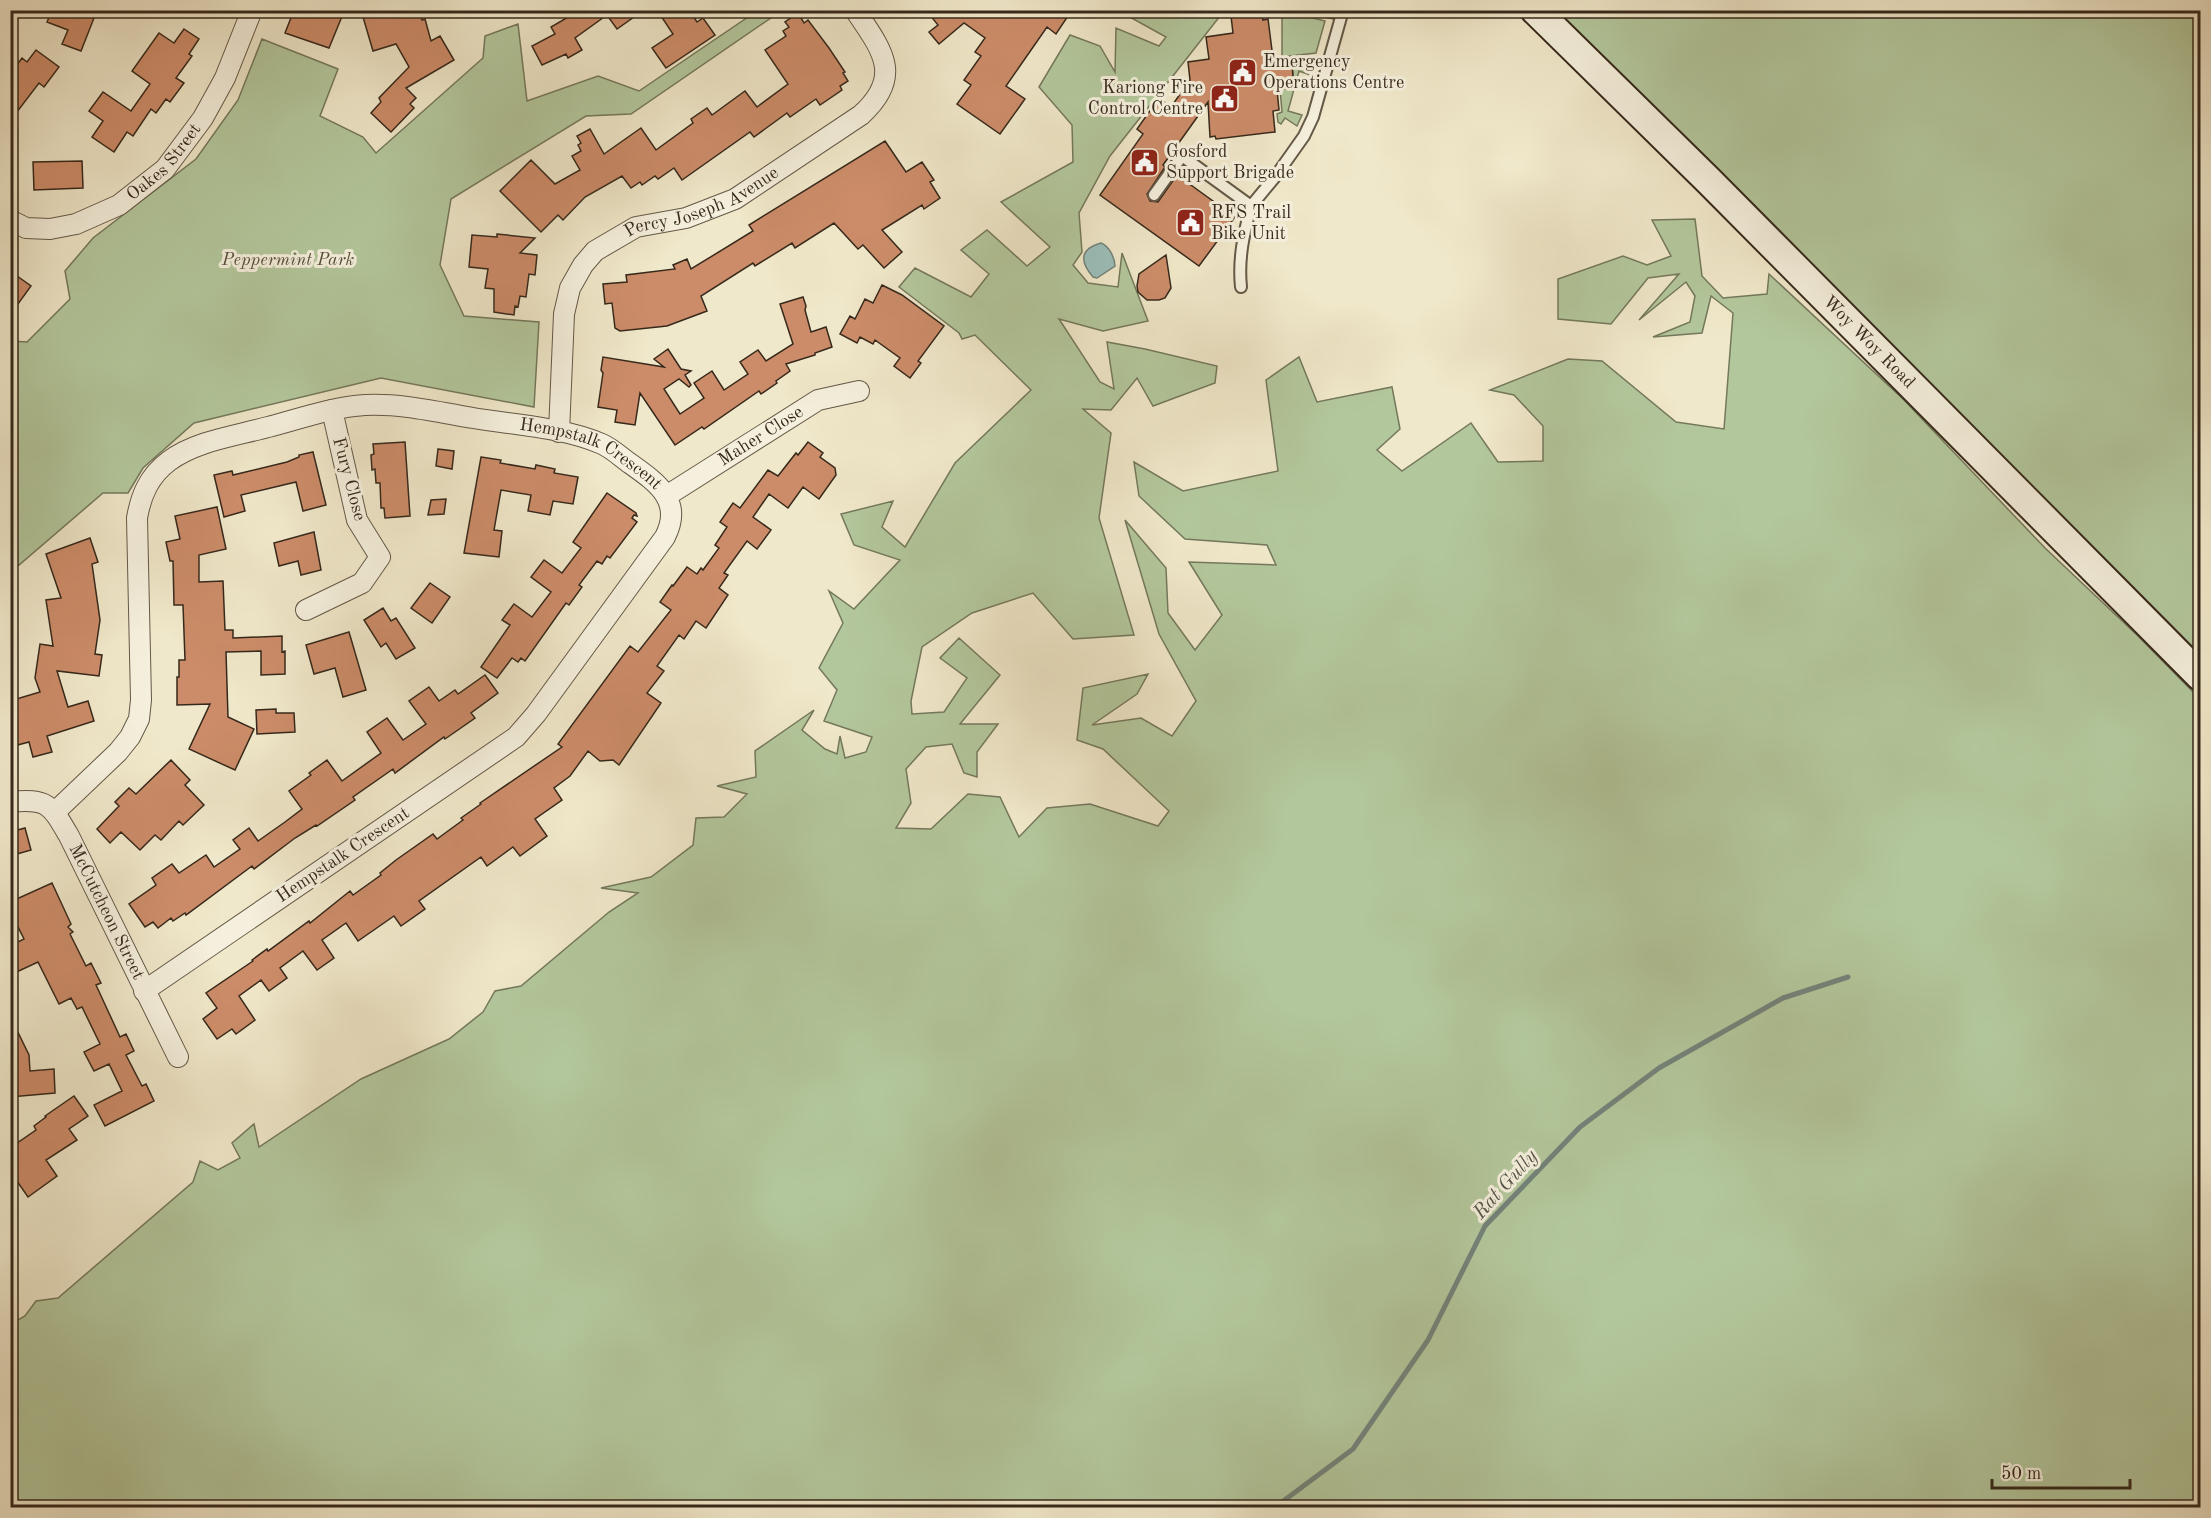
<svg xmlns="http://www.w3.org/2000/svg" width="2211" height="1518" font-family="'Old Standard TT',serif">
<rect width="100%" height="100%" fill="#f0e8ca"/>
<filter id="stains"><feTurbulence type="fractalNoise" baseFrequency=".00333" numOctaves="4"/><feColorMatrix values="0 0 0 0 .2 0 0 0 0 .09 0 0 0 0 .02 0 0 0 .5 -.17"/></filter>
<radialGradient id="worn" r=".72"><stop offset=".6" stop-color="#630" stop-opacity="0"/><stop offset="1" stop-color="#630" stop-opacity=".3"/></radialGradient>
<path fill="#b3c79c" stroke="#74785c" stroke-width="1.5" d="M757,11h24l-150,103 -45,2 -135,83 -11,66 24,51 75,6 -5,85 -153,-29 -187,45 -51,45 -15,25h-25l-84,72 -8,3v-227l16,1 43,-43 -5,-28 28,-33 103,-79 42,-59 24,-61 76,30 -18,47 43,21 13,16 107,-95 2,-22 33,-12 9,77 71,-25 41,15z
M1119,11h105l-114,145 -31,57 3,39 -9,13 15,18 30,4 4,-34 26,68 -45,10 -44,-12 41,63 14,7 -7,-47 38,7 72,17 -2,17 -62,23 -16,-28 -26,32 -28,-1 28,24 -12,85 35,117 -61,4 -40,-46 -61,20 -50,34 -11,54 1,13 32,-2 23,-34 -27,-20 19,-20 41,37 -40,49h38l-21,28v25l-13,-4 -12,-29 -26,3 -20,22 5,34 -15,25 35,1 37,-35 32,3 19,40 28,-29 43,-4 68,22 11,-15 -66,-62 -26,-9 6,-52 65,-14 -11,20 -45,31 49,-7 31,18 24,-35 -37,-67 -34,-114 41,48 2,45 27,37 27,-35 -33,-53 87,3 -9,-20 -82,-6 -46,-43 -5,-34 49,29 95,-20 -12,-91 33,-23 18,45 75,-15 8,42 -23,21 25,21 69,-48 27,39 45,-1v-35l-29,-31 -24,-5 78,-31 34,2 74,61 48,7 9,-116 -22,-17 -9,37 -49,4 37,-15 5,-26 -9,-14 -47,38 40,-46 -31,4 -37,46 -53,-5v-40l65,-23 24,9 24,-9 -19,-36 43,-1 7,57 21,22 44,-4 2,-20 134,125 142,149 92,87 63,64v808h-2189v-183l14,-8 11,-15 22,-3 135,-116 7,-21 18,9 22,-12 -8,-15 22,-19 5,23 102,-68 88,-40 34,-27 12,-21 26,-5 88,-74 29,-19 -37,-5 50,-11 42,-32 3,-27 28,-1 23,-23 -30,-8 39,-9 -1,-26 59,-41 -12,20 23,19 12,5 3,-18 5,22 21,-6 6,-15 -48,-16 13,-31 -18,-22 24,-45 -14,-32 25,18 46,-49 -46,-15 -13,-31 52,-13 -11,26 23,20 50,-84 76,-73 -56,-55 -13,4 -3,-6 -60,-46 16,-19 56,29 18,-23 -28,-24 26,-20 40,36 23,-19 -49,-45 72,-40 -1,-37 -33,-38 31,-52 30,11 15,26 1,-44 43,18 7,-9z
M1553,11h647v645l-235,-233 -46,-51 -58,-58z
M1282,15l23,1 20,5 -9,32 -35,4 1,-3z
M1315,60l-4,13 2,3 -14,-5 -11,40 14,4 -5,11 -12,-8 -4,6 -3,-2 -1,-8 5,-2 -2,-23 14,-2 -2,-22 -12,1v-2z"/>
<path fill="#9bbfba" stroke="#73837a" stroke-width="1.5" d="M1101,243c8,3 14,15 14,23l-18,12 -4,-1c-13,-15 -14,-28 8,-34z"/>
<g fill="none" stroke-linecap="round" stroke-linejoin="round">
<path stroke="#73837a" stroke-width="5" d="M1274,1508l79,-59 75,-109 57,-114 95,-99 79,-59 124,-70 65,-21"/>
</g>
<path fill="#cc8c69" stroke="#36281b" stroke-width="1.5" d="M52,10h24l18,8 -13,33 -19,-7 6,-14 -21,-8z
M294,10h39l10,4 -14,34 -44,-15z
M384,10h36l2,10 3,-1 6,22 9,-5 14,24 -48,28 10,10 -6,6 4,4 -23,24 -20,-19 10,-11 -2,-4 30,-31 -13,-23 -23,7 -10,-34z
M580,10h64l-27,19 -10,-14 -32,23 7,12 -14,8 -2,-4 -24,11 -10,-19 23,-12 -4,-7z
M657,10h32l8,12 6,-4 12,17 -49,33 -14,-20 21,-14z
M926,10h146l-16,24 -9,-7 -41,59 19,13 -25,35 -43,-30 14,-19 -7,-5 17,-24 -6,-4 10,-14 -21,-15 -25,21 -10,-12 9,-7z
M1261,11l2,9 5,-1 6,47 18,-2 2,24 -17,2 2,20 -6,1 2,21 -59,7 -1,-3 -5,1 -2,-35 -45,63 2,2 -18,27 3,7 8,1 19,-27 58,42 -36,49 -99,-71 43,-61 -6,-5 22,-31 12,9 19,-27 -2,-18 21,-3 -3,-22 27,-4 -2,-17z
M798,13l6,10 4,-3 21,28 16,24 -2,1 5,8 -8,5 2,4 -22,15 -4,-6 -26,18 -3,-4 -33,24 -4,-5 -68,48 -8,-12 -16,11 -3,-3 -13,9 -2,-3 -9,6 -9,-12 -37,21 -22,23 -5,-5 -17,17 -41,-41 31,-31 24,24 25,-14 -8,-14 9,-5 -3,-6 3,-2 -4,-7 13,-7 14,25 37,-26 15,22 37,-27 -2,-4 16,-11 5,7 33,-24 12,16 31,-23 -23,-34 21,-14 -3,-5 6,-4 -4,-5z
M184,29l15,10 -10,15 3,2 -16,22 8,5 -14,19 -4,-3 -10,14 -5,-4 -18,27 -6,-4 -13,20 -22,-15 11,-16 -14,-10 14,-19 28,19 19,-27 -18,-13 27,-38 15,10z
M36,50l23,17 -15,20 -5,-4 -29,38v-47l12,-16 5,4z
M885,141l21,31 16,-10 12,18 -4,2 10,16 -16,11 -2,-4 -40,25 20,22 -18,16 -21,-23 -5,4 -24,-26 -39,25 -3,-5 -37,23 -2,-3 -52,33 6,15 -40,15 -47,5 -5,-3 -3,-25 -7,1 -2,-20 24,-2 -1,-7 49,-6 -2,-4 14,-6 4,10 62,-38 -4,-6z
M82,161l1,27 -49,2 -1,-28z
M497,234l38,4 -15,15 17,2 -2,20 -6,-1 -3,23 -6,-1 -2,11 -3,-1 -1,9 -20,-3v-23l-9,-1 3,-19 -19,-2 3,-32 25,2z
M1166,255l5,33 -6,10 -6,2h-12l-9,-8 -1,-6 2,-12z
M10,271l21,15 -21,29z
M882,285l20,10 42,31 -26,35 3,2 -11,15 -16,-12 6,-8 -25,-18 -2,4 -13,-7 -3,6 -17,-9 10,-18 5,3 10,-20 8,4z
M803,297l3,9 -1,4 6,22 15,-5 6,20 -17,6v2l-29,9 4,7 -14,10 1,2 -16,11 -2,-3 -55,38 -2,-2 -27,18 -35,-52 -5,32 -20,-3 2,-12 -19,-3 5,-34 -2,-3 2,-13 61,10 -10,-8 14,-10 13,20 10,2 -6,4 6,10 -2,2 -10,-8 -15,10 16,25 24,-16 -10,-15 18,-12 12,19 24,-16 -8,-12 18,-12 8,11 27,-17 -13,-40z
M405,442l5,74 -25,2 -1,-10h-3l-1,-25h-4l-1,-14 -3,1 -1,-15 3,-1 -1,-10z
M808,442l15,11 -3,4 15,11 1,7 -17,24 -16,-12 -15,21 -19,-14 -16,23 18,13 -14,19 -10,-8 -23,32 4,2 -9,13 9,7 -22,33 -10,-7 -12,18 -5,-4 -22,31 7,5 -17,22 14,10 -42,62 -6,-5 -13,1 -12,-10 -18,25 -16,12 8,12 -27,19 12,17 -27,20 -7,-9 -26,19 -6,-9 -62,44 6,8 -24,17 -7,-10 -36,25 -12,-18 -24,17 12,18 -17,12 -14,-19 -23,17 7,10 -18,13 -8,-11 -22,16 16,24 -19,14 -4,-5 -15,10 -14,-20 14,-11 -11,-15 47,-32 -1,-1 15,-11 1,2 41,-30 1,2 40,-32 3,4 28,-20 -1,-2 16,-13 37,-26 4,5 26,-19 -2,-2 20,-14 -1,-1 82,-56 -4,-3 72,-98 8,6 33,-42 -11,-8 12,-17 1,1 14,-19 10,7 4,-6 2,2 16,-22 -4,-3 12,-18 -7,-5 13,-19 7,5 28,-38 10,6 18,-23 2,2z
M438,449l16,2 -2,18 -16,-3z
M313,452l13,53 -23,6 -7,-29 -55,13 4,16 -21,6 -10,-42 18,-4 1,4 54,-13 12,-5v-2z
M481,457l20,3 -1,3 35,6 1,-4 19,4 -1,4 24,4 -5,27 -20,-3 -3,14 -22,-4 3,-16 -30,-5 -7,40 8,1 -3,26 -35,-4z
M607,493l29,20 1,3 -3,-1 -2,3 5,4 -27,36 -3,-2 -5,8 -5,-3 -18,24 3,2 -13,18 -3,-2 -41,58 -4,-3 -3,4 -6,-4 -15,20 -16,-11 29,-42 -8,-5 12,-16 18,13 19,-25 -20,-15 13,-17 18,13 19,-25 -8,-6z
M446,499l-2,15 -16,1 3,-15z
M217,507l9,42 -27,6v27l24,-1 2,49h8v8l49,-2v16l3,-1v23l-24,1v-24l-35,1 2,65 26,12 -19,41 -46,-21 21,-45 -33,1v-28h2v-17h6l-2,-55h-9l-1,-44h-3l-4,-19 14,-3 -5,-23z
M314,532l7,38 -20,5 -3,-14 -19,5 -5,-23z
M90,538l8,24 -6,2 8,56 -5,34 7,1 -3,21 -42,-5 11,36 20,-6 6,20 -47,15 5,16 -19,5 -4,-15 -19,5v-33l6,-2 -3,-12 27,-8 -5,-14 5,-34 13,2 -7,-46 15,-2 -15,-44z
M430,583l20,14 -18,26 -21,-15z
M383,608l8,13 5,-3 19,30 -19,11 -10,-16 -5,4 -17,-27z
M349,632l17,58 -23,7 -8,-29 -21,6 -8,-29z
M485,675l13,18 -27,20 4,5 -30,21 -1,-2 -49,36 -2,-4 -40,28 2,3 -38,26 -1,-1 -21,13 -41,31 -2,-3 -66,49 -1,-2 -12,8 -2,-3 -13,10 -5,-6 -8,5 -16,-23 27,-19 -4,-7 20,-14 7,9 27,-18 8,12 26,-18 -7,-9 16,-12 9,13 27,-19 17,-13 -13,-18 22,-16 -2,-2 18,-13 15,21 39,-28 -14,-21 20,-14 16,22 23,-16 -17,-23 20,-14 10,14 16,-11 3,4z
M276,709v4h18l1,19 -38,2 -1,-24z
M171,760l19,20 -5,5 19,20 -21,20 -4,-4 -18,19 -6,-5 -15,15 -19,-18 -11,11 -13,-14 22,-23 -4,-4 14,-14 7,6z
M25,828l6,22 -21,6v-24z
M52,883l19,41 -3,3 5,5 -3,2 16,32 5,-3 10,20 -5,2 24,52 6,-3 8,17 -8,4 16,31 4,-2 8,17 -49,25 -11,-21 28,-14 -13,-27 -15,7 -10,-19 16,-8 -18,-37 -5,2 -6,-11 -12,6 -21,-42 -28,13v-29l14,-7 -14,-28v-9z
M10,1016l19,39 1,16 24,-2 1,24 -45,4z
M74,1096l14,20 -19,13 8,11 -31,20 11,16 -29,21 -18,-26v-23l26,-18 -2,-4 12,-9 -1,-1z"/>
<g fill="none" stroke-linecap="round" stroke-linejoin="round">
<defs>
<path id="service" d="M1320,10l22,4
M1154,195l28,-39 69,50 24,-29 29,-41 9,-19 30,-107
M1241,287c-3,-29 3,-54 10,-81"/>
<g id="minor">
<path id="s1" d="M10,220l16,8 24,1 26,-5 43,-19 46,-36 38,-51 22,-40 27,-68"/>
<path id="s2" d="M559,432l5,-118 6,-26 13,-23 12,-14 41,-24 50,-9 49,-19 126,-84c43,-39 21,-65 -6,-105"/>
<path id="s3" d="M668,495l150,-95 41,-9"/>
<path d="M306,610l56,-27 18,-26 -23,-37 -25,-110"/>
<path id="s4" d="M10,802c38,-4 41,3 59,34l109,221"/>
<path id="s5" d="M55,812l63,-60 12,-15 9,-18 2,-19 -4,-182c4,-23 12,-42 32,-57 27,-20 66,-25 99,-34 31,-8 64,-20 97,-22 35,-2 73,7 108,13 42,7 89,9 129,26 9,4 18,12 26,18 28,20 56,38 37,75l-129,177 -20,23 -372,254"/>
</g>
<g id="secondary">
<path id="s6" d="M1535,10l174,171 491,495"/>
</g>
</defs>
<use href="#service" stroke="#645847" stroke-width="14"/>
<use href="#minor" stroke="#645847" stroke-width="22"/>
<use href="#secondary" stroke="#36281b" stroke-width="32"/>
<use href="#service" stroke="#f5f0dd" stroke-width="10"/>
<use href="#minor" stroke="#f5f0dd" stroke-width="20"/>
<use href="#secondary" stroke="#f5f0dd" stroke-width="28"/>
</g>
<defs>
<symbol id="civic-square" viewBox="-11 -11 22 22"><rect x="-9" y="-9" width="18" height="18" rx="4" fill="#8f2418" stroke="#f5f0dd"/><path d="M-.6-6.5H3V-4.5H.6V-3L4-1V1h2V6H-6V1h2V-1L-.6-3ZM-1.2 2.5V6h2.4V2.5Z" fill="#fff"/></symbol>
</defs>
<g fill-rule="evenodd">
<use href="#civic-square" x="1226" y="56" width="33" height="33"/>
<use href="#civic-square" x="1208" y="82" width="33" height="33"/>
<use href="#civic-square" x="1128" y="146" width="33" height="33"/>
<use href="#civic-square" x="1174" y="206" width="33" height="33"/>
</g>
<g text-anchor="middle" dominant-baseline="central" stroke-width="6" stroke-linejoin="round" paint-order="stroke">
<g font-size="18" fill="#36281b" stroke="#f5f0dd" text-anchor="start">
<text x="1263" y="62">Emergency<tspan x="1263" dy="21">Operations Centre</tspan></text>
<text x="1203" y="88" text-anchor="end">Kariong Fire<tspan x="1203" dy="21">Control Centre</tspan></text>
<text x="1166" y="152">Gosford<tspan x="1166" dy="21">Support Brigade</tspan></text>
<text x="1211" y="213">RFS Trail<tspan x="1211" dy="21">Bike Unit</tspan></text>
</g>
<g font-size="18" fill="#36281b" stroke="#f5f0dd">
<text stroke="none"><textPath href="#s1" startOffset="178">Oakes Street</textPath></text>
<text stroke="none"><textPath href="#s2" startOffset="308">Percy Joseph Avenue</textPath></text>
<text stroke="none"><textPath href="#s6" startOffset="471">Woy Woy Road</textPath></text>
<text stroke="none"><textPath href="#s3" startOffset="110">Maher Close</textPath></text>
<text stroke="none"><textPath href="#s5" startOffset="834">Hempstalk Crescent</textPath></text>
<text transform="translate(349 479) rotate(75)">Fury Close</text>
<text transform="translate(343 855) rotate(-34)">Hempstalk Crescent</text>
<text stroke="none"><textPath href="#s4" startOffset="160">McCutcheon Street</textPath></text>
</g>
<g font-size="18" font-style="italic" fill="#55503b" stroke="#f5f0dd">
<text x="288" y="260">Peppermint Park</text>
</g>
<g font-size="20" font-style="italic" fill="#54554b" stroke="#f5f0dd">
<text transform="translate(1506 1185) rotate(-48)">Rat Gully</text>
</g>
</g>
<rect width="2211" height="1518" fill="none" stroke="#f0e8ca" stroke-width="36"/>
<rect x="12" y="12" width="2187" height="1494" fill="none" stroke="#36281b" stroke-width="3"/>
<rect x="18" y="18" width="2175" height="1482" fill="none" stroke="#36281b" stroke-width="1.5"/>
<path d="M1992 1479v9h138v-9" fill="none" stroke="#36281b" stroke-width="3"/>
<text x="2001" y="1479" font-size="18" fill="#36281b" stroke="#f5f0dd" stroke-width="4.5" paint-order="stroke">50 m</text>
<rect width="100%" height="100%" filter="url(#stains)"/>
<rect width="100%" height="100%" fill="url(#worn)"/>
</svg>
